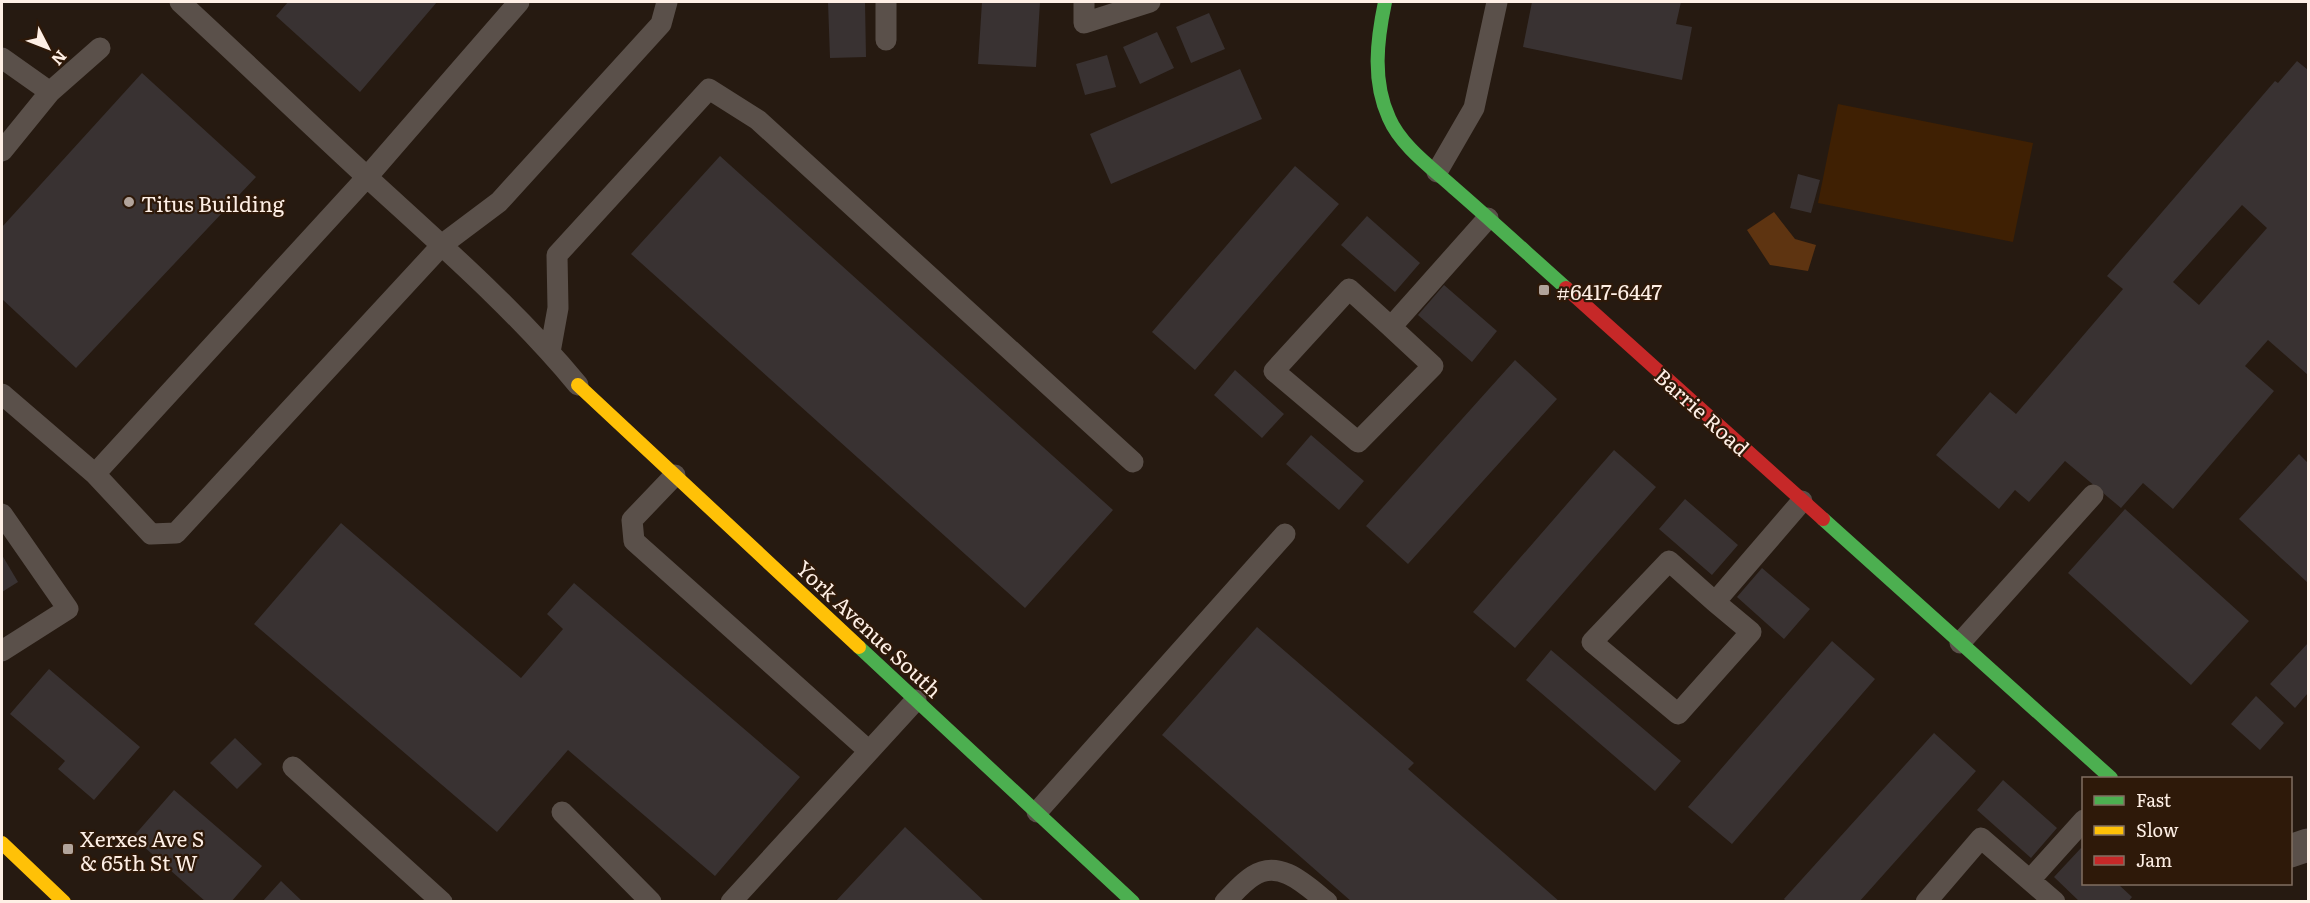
<svg xmlns="http://www.w3.org/2000/svg" width="2310" height="903" font-family="Literata,serif">
<rect width="100%" height="100%" fill="#261a11"/>
<path fill="#3f2003" d="M1838,104l195,39 -20,99 -195,-39z"/>
<path fill="#5e3411" d="M1774,212l21,27 21,6 -8,26 -38,-6 -23,-35z"/>
<path fill="#393232" fill-rule="evenodd" d="M288,2h149l-77,90 -84,-76z
M828,2h37l1,55 -36,1z
M982,2h58l-4,65 -58,-3z
M1532,2h149l-5,22 16,3 -10,53 -159,-33z
M1209,13l16,36 -34,14 -15,-36z
M1157,32l17,36 -34,16 -17,-37z
M1107,55l9,32 -31,8 -9,-31z
M2297,61l11,9v305l-40,-35 -23,26 29,25 -101,118 -30,-26 -22,25 -56,-47 -36,41 -14,-12 -16,19 -63,-54 54,-63 26,22 107,-125 -16,-13 168,-195 3,2zM2242,205l25,23 -68,77 -26,-23z
M1240,69l22,50 -151,65 -21,-50z
M142,73l114,104 -180,191 -74,-69v-72z
M720,156l393,354 -88,98 -394,-354z
M1295,166l44,38 -144,166 -43,-38z
M1798,174l22,6 -9,33 -21,-5z
M1367,216l53,47 -25,29 -54,-47z
M1444,285l53,46 -25,31 -54,-47z
M1515,360l42,39 -149,165 -42,-38z
M1235,370l49,44 -22,24 -48,-43z
M1311,435l53,46 -25,29 -53,-46z
M1614,450l42,37 -141,161 -42,-36z
M2299,454l9,9v120l-69,-64z
M1685,499l53,46 -26,30 -53,-46z
M2125,509l124,112 -58,64 -123,-112z
M341,523l180,155 42,-49 -16,-15 27,-31 226,194 -85,99 -147,-126 -71,82 -243,-208z
M2,555l16,27 -16,10z
M1762,568l48,41 -26,30 -47,-42z
M1257,627l157,136 -6,6 152,133h-208l-190,-167z
M1832,641l43,38 -143,165 -44,-37z
M2308,643v50l-13,15 -25,-24z
M1551,650l130,111 -26,30 -129,-111z
M49,669l91,78 -46,53 -36,-31 7,-8 -55,-47z
M2256,696l28,27 -24,27 -29,-26z
M1934,733l42,38 -117,131h-72l-3,-3z
M235,738l27,26 -25,25 -27,-26z
M2003,780l54,48 -26,30 -54,-48z
M174,790l88,76 -31,36h-25l-73,-65z
M905,827l80,75h-150z
M2081,848l3,3v33h34l14,13 -4,5h-48l-26,-25z
M281,881l22,21h-41z"/>
<g fill="none" stroke-linecap="round" stroke-linejoin="round">
<path stroke="#5a504a" stroke-width="21" d="M180,2c63,58 124,117 187,175 73,67 148,132 211,208
M1084,2v21l66,-21
M886,40v-38
M2,58l48,34 50,-44
M2,151l48,-59
M1437,172l37,-64 23,-106
M1391,327l-42,-38 -75,82 84,71 75,-76 -42,-39 97,-109
M550,352l8,-44 -1,-53 152,-166 49,31 375,342
M2,394l93,80 56,60 25,-1 267,-289 56,-42 162,-178 6,-22
M95,474l272,-297 152,-175
M675,475l-43,45 2,21 235,210
M2,514l66,95 -66,42
M1715,602l-46,-41 -77,81 86,72 73,-82 -36,-30 87,-101
M1960,643l133,-148
M293,767l149,135
M562,812l89,90
M1037,812l248,-278
M2030,880l54,-60
M731,902l185,-202
M1225,902c9,-9 18,-20 28,-26 27,-18 54,10 74,26
M1926,902l55,-64 74,64"/>
<path stroke="#5a504a" stroke-width="33" d="M2290,851l18,-6"/>
<path stroke="#4caf50" stroke-width="14" d="M1385,2c-8,38 -13,79 4,116 12,28 43,50 65,70 38,33 75,67 112,100
M1823,519l288,259
M859,647l274,255"/>
<path stroke="#ffc107" stroke-width="14" d="M578,385l281,262
M2,843l62,59"/>
<path stroke="#c62828" stroke-width="14" d="M1566,288l257,231"/>
</g>
<g fill="#b2a49b" stroke="#2e1909" stroke-width="2">
<circle cx="129" cy="202" r="6"/>
<rect x="1538" y="284" width="12" height="12" rx="3"/>
<rect x="62" y="843" width="12" height="12" rx="3"/>
</g>
<g text-anchor="middle" dominant-baseline="central" stroke-width="4.5" stroke-linejoin="round" paint-order="stroke">
<g font-size="21" fill="#feefe5" stroke="#2e1909" text-anchor="start">
<text x="141" y="202">Titus Building</text>
<text x="1556" y="290">#6417-6447</text>
<text x="80" y="837">Xerxes Ave S<tspan x="80" dy="24">&amp; 65th St W</tspan></text>
</g>
<g font-size="21" fill="#feefe5" stroke="#2e1909">
<text transform="translate(1703 411) rotate(42)">Barrie Road</text>
<text transform="translate(870 628) rotate(43)">York Avenue South</text>
</g>
</g>
<rect width="2310" height="903" fill="none" stroke="#feefe5" stroke-width="6"/>
<rect x="2082" y="777" width="210" height="108" fill="#2e1909" stroke="#816f61" stroke-width="1.5"/>
<rect x="2094" y="796" width="30" height="9" fill="#4caf50" stroke="#816f61" stroke-width="1.5"/>
<text x="2136" y="807" font-size="18" fill="#feefe5">Fast</text>
<rect x="2094" y="826" width="30" height="9" fill="#ffc107" stroke="#816f61" stroke-width="1.5"/>
<text x="2136" y="837" font-size="18" fill="#feefe5">Slow</text>
<rect x="2094" y="856" width="30" height="9" fill="#c62828" stroke="#816f61" stroke-width="1.5"/>
<text x="2136" y="867" font-size="18" fill="#feefe5">Jam</text>
<g transform="translate(48 48) rotate(132)" stroke="#2e1909" stroke-width="4.5" paint-order="stroke">
<path d="M0-4.5L10 22L0 15L-10 22Z" fill="#feefe5"/>
<text y="-9" font-size="16" font-weight="bold" text-anchor="middle" fill="#feefe5">N</text>
</g>
</svg>
